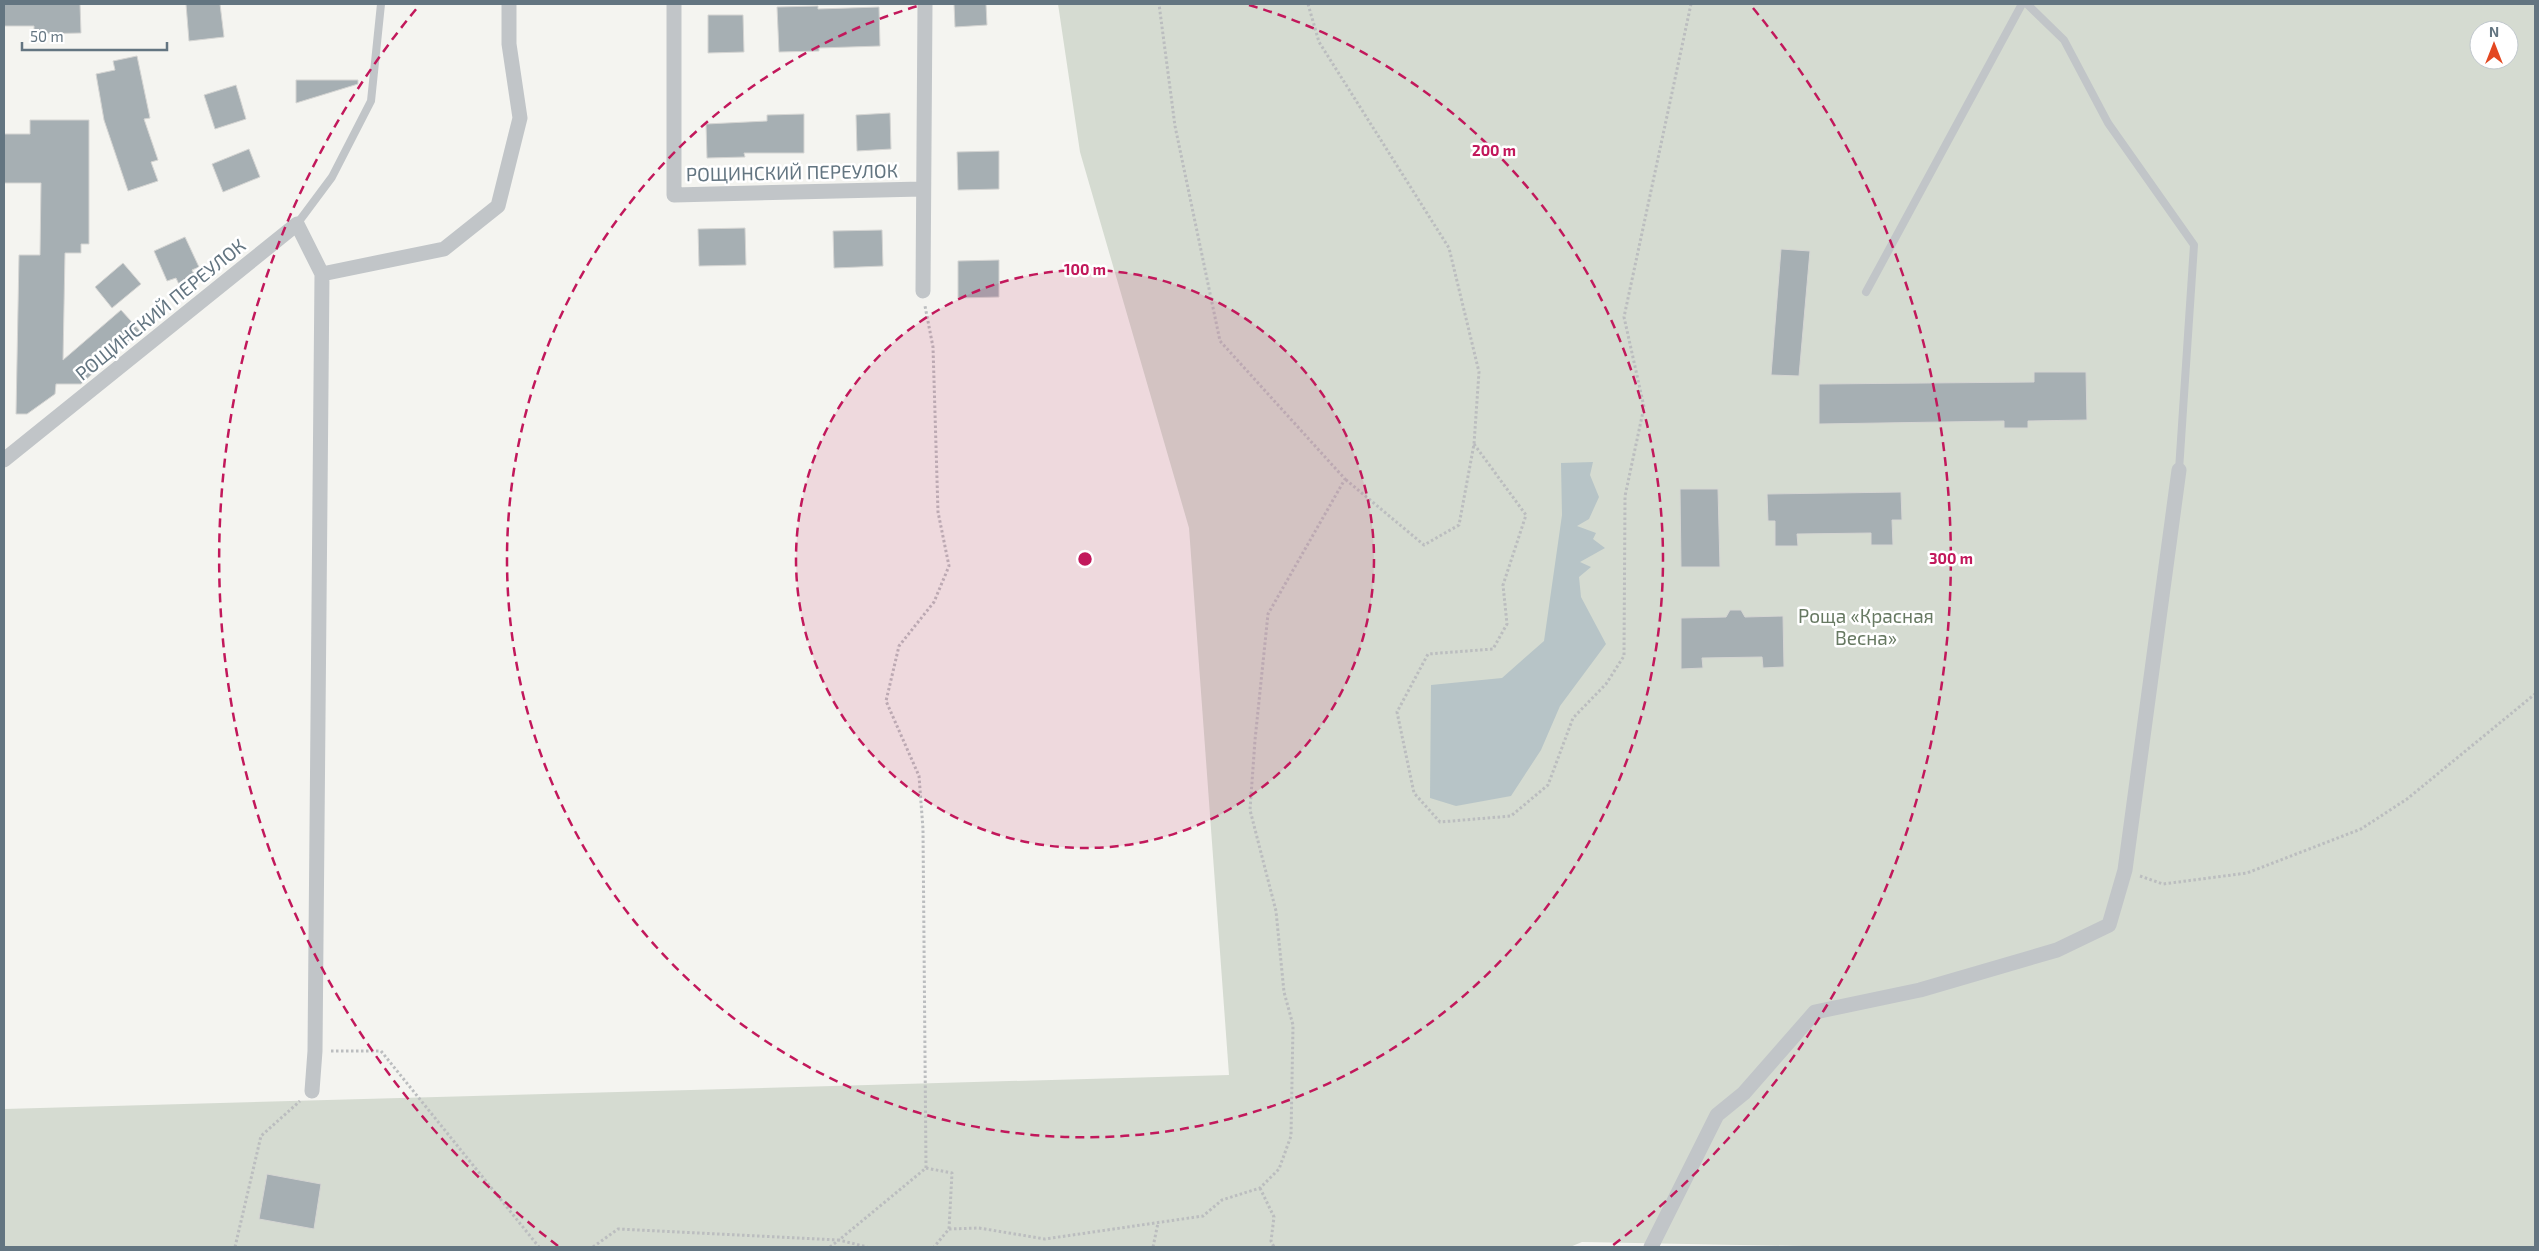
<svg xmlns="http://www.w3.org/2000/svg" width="2539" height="1251" font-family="'Exo 2',sans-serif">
<rect width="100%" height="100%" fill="#f4f4f0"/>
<path fill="#d5dbd1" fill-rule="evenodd" d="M1058,4h1477v1243h-681l-272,-5 -12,5h-1566v-138l1225,-34 -40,-547 -109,-376zM2479,30h30v30h-30z"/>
<path fill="#b7c4c7" d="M1593,462l-3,13 9,22 -10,22 -12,7 19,7 -3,6 12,9 -25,14 11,5 -12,10 2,20 25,47 -46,62 -19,44 -30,46 -55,10 -26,-8 1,-113 71,-7 42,-37 18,-126 -1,-52z"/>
<path fill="#a6afb3" stroke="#d5d5d3" d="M4,4h76l1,29 -47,1v-8h-30z
M186,4h34l4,33 -35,4z
M954,4h32l1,21 -32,2z
M818,6v3l61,-2 1,39 -61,2v3l-40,1 -2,-45z
M708,15h35l1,37 -36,1z
M137,56l13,62 -6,1 14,41 -7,2 7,19 -30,10 -24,-71 -8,-46 19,-4 -2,-9z
M296,80h62v4l-62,19z
M236,85l10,34 -31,10 -11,-34z
M890,113l1,36 -34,2 -1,-36z
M804,114v39h-60l1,4 -38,1 -1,-34 61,-3v-6z
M30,120h59v124h-8v9h-16l-2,107 58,-50 19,21 -59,53h-25l-1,10 -28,20h-11l3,-159h21l1,-72h-37v-49h26z
M249,149l11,28 -37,15 -11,-28z
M999,151v38l-41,1 -1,-38z
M745,228l1,37 -47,1 -1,-37z
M882,230l1,36 -49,2 -1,-37z
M185,237l14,30 -7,3 6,13 -16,8 -6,-13 -9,3 -13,-30z
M1781,249l29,2 -11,125 -28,-1z
M999,260v37l-41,1v-37z
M123,263l18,21 -29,24 -17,-21z
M2034,372h52l1,48 -59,1v7h-24v-7l-185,3v-40l215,-2z
M1680,489h38l2,78h-39z
M1901,492l1,28h-10l1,25h-22v-12l-74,1 1,12h-23v-25h-7l-1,-27z
M1730,610h11l4,7 38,-1 1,51 -21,1 -1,-11 -60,1 1,10 -22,1v-51l45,-1z
M267,1174l54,10 -7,45 -55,-10z"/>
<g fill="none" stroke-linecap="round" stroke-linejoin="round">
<path stroke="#bbbdbf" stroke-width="3" stroke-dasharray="2.5 2.5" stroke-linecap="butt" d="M1308,4l11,38 130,206 30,124 -5,72 -15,81 -35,20 -79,-66
M1474,444l52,71 -23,70 4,39 -14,25 -65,5 -31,58 17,81 26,29 71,-6 37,-31 25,-67 33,-34 18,-28 1,-160 19,-89 -20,-90 67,-313
M2140,876l23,8 84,-11 114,-44 46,-30 128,-105
M331,1051h50l158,196
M926,1168l26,5 -3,56 -15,18
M1260,1188l14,29 -3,24 3,6
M949,1229l30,-1 66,11 158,-23 19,-16 38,-12 19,-19 12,-33 2,-111 -9,-33 -8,-81 -26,-101 5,-70 13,-126 77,-135 -125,-138 -45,-215 -16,-122
M235,1247l26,-111 39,-35
M593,1247l25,-18 221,11 87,-72 -3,-339 -4,-53 -33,-75 13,-55 35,-44 15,-36 -11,-54 -5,-165 -8,-41
M830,1247l9,-7 28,7
M1153,1247l5,-24"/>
<path stroke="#c1c5c8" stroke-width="8" d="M2027,4l37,36 44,83 86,122 -15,225
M297,224l35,-47 39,-76 10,-97
M1866,292l156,-288"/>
<path stroke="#c1c5c8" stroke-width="15" d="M674,4v191l248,-6
M923,291l2,-287
M4,460l293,-236 25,50
M312,1091l3,-40 7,-777 122,-25 54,-43 22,-88 -11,-74v-40
M1651,1247l66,-132 27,-22 71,-81 105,-22 137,-40 52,-25 16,-55 54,-400"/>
</g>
<circle cx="1085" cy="559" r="289" fill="#c2185b" fill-opacity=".12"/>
<g fill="none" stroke="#c2185b" stroke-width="2.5" stroke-dasharray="9 6">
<circle cx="1085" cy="559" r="289"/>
<path d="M1249 5A578 578 0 1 1 921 5"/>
<path d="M558 1246A866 866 0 0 1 417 8M1753 8A866 866 0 0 1 1612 1246"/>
</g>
<g text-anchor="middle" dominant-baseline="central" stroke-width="5" stroke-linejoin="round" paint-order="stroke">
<g font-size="19" fill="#637581" stroke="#fff">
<text transform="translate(792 172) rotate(-1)">РОЩИНСКИЙ ПЕРЕУЛОК</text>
<text transform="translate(160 309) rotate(-39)">РОЩИНСКИЙ ПЕРЕУЛОК</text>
</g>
<g font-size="19" fill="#677962" stroke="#fff">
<text x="1866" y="615">Роща «Красная<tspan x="1866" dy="22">Весна»</tspan></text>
</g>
</g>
<circle cx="1085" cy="559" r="8" fill="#c2185b" stroke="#fff" stroke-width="2.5"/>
<g font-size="15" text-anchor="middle" font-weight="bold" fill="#c2185b" stroke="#fff" stroke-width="5" stroke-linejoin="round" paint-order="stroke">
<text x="1494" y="156">200 m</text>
<text x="1085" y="275">100 m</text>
<text x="1951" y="564">300 m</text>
</g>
<rect width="2539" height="1251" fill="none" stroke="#637581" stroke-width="10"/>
<g transform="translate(2494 45)"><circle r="24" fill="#ffffff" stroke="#c1c8cd"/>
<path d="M0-4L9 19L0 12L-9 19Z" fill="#e34721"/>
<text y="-8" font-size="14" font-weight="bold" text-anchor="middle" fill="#637581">N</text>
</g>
<path d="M22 42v8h145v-8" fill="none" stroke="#637581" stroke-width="2.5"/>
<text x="30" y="42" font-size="15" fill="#637581" stroke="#ffffff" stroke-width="4" paint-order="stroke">50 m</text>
</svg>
